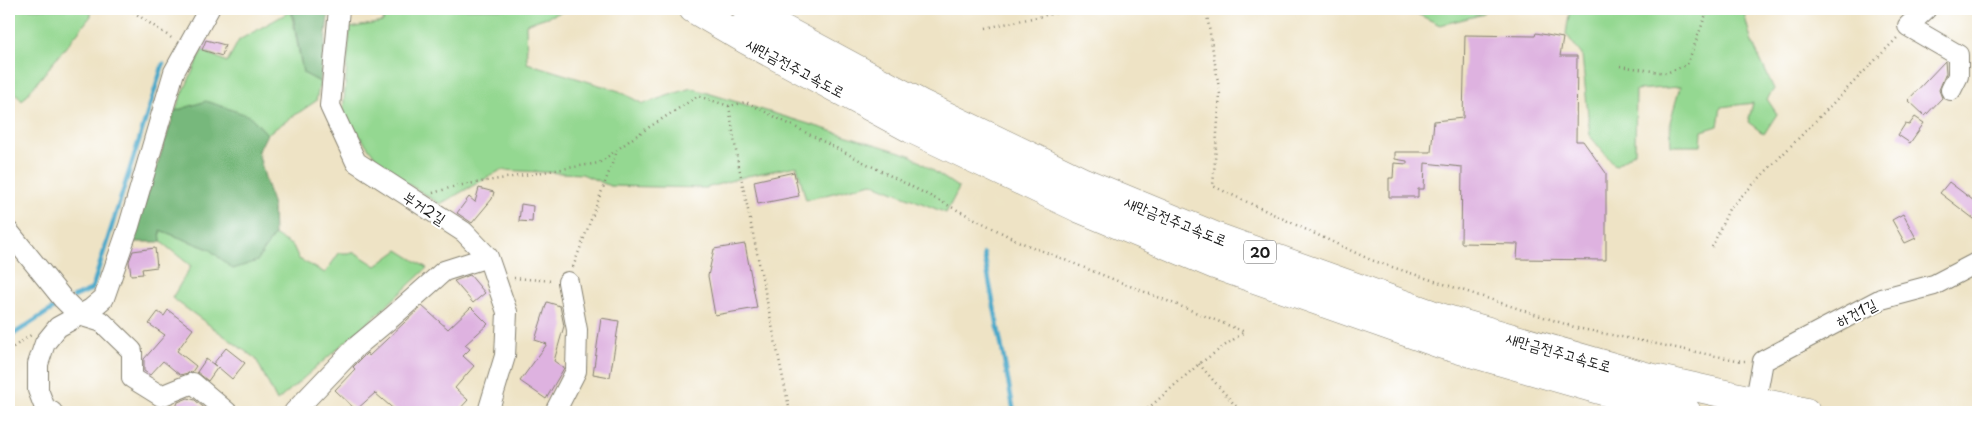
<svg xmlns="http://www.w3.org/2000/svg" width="1987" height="421" font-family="'Playpen Sans','Poor Story',sans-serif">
<rect width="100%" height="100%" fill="#fff"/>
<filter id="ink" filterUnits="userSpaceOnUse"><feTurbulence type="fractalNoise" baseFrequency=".02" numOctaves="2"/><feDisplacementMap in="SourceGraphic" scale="10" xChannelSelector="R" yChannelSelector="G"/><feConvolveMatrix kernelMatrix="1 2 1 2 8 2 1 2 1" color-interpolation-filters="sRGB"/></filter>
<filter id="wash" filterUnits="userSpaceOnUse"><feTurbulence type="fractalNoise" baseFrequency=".0096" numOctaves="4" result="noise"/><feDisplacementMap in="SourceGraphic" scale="20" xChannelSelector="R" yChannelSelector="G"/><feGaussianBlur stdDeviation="1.12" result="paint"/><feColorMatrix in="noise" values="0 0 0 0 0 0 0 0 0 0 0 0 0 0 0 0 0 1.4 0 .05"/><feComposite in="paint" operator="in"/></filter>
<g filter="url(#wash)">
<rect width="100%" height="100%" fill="#eee3c5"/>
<path fill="#94d891" stroke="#587a56" d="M9,9h82v7l-69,85 -13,-17z
M385,9h186l-45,15 1,39 92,28 24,13 48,-16 219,67 49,33 -13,25 -74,-30 -66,17 -9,-34 -50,10 -41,12 -96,-2 -28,-12 -81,-4 -61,34 -56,-35 -41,-56 7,-85 33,-6z
M1407,9h76l1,5 -44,11z
M1570,9h173l8,31 23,49 -7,10 10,15 -13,20 -16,-12 5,-19 -32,4 -3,19 -16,5 -1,15h-30l-1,-24 10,-35 -44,3 -1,62 -20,14 -25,-30 -8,-81 -16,-21z
M291,11l12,62 17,9 -4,19 -49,33 -17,-18 -75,-5 27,-61 25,12 12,-22z
M160,230l49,19 24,20 24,-8 17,-26 19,11 6,13 26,14 14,-20h17l20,13 22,-16 29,18 -48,45 -102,88 -21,-42 -84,-61 19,-32 -30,-24z"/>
<path fill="#77b87b" stroke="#4a6a4c" d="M292,9h37l-9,73 -17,-9z
M206,101l44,15 17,18 -9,18 15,55 1,28 -17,26 -24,8 -24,-20 -49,-19 1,12h-29l43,-131z"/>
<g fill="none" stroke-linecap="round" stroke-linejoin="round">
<path stroke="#4aa8c9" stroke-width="4.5" d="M984,254l30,158
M74,297l18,-8 71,-225
M9,337l45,-29"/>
</g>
<g id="blocks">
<path fill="#deb2e0" d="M1536,33l27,5 -3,18h17l-1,85h7l23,32v87l-89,-1 1,-15 -57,-1 1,-76 -37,-4 -1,26h-6v8h-29v-19h4l1,-15 13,1v-3l-12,-2v-7h36l3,-31 29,-3 2,-83 70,1z
M206,40l19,5 -3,11 -20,-6z
M1945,61l1,12 -7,17 3,8 -17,18 -17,-16z
M1915,117l9,6 -14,20 -12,-8 7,-11 4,1z
M794,172l5,24 -41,8 -4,-23z
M1949,182l29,22v18l-38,-29z
M479,188l15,4 -2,7 -20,24 -15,-10 12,-16 6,5z
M521,204l12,2 -1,16 -13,-1z
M1903,214l13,24 -11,5 -13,-23z
M745,244l12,64 -42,7 -7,-39 6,-27z
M155,248l2,19 -15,2 1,5 -12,1 -2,-14 4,-10z
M470,275l15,18 -12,10 -19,-22z
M547,302l13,4 4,20 -10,35 10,7 -18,31 -26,-18 27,-37 -12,-4z
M422,306l26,23 23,-22 17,17 -23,21 5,4 -7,7 11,10 -19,22 13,12 -11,12h-60l-22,-19 -19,17 -21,-20 20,-21 -2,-2 14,-14 2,3z
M168,310l25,19 -16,22 19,15 -4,6 -12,3 -17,-14 -13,14 -6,-4v-12l21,-24 -16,-11 9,-12 6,4z
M601,318l18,3 -9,56 -17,-3z
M226,348l19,15 -13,16 -14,-12 -10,14 -11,-9 9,-13 10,7 -3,-2z
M188,398l7,2 9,8 -2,4h-20l-7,-2 3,-8z"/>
</g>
</g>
<g filter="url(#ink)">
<use href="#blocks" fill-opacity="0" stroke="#858070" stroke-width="1"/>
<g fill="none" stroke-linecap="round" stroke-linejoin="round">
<defs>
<path id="minor" d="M339,9l-9,97 26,56 108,70 24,25 19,55 -2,44 -17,56
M1926,9l-18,17 50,29v21l-7,14
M9,232l54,67 16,16 23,7 30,29v27l29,18 32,-13 34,29
M1758,388l5,-27 118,-62 53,-14 44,-23
M52,412l-7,-4 -7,-18v-26l7,-21 13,-16 33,-18 13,-11 25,-72 45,-154 35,-63
M294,412l62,-65 36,-30 52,-46 44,-14
M555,412l21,-41 1,-41 -9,-48"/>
<path id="highway" d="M693,9l53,31 165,89 167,79 137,57 228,80 191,55 53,12
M746,9l174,94 164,79 133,55 223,80 205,59 161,36"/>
</defs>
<use href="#minor" stroke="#858070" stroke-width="22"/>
<use href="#highway" stroke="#858070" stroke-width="29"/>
<path stroke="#858070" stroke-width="2.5" stroke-dasharray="1 4" stroke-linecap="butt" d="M129,9l44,30
M1206,9l14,85 -7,92 158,74 206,68 164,33h6
M986,28l88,-19
M1620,66l46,7 21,-8 21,-56
M729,106l8,51 53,255
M433,193l23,-7 143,-23 41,-30 58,-37 31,10 17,-4 274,140 225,90
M1712,247l17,-38 168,-171
M573,267l44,-116
M514,278l39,3
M9,350l22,-15
M1199,364l42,48
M1144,412l55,-48 45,-32"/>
<use href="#minor" stroke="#fff" stroke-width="20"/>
<use href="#highway" stroke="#fff" stroke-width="28"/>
</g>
</g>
<g text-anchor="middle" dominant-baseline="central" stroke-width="4" stroke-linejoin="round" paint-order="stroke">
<rect fill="#fff" stroke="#606060" stroke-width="1" x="1244" y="240.5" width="32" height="23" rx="4"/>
<g font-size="14" font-weight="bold" fill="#1c1c1c">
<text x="1260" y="252">20</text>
</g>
<g font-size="15" fill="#1c1c1c" stroke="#fff">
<text transform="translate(796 67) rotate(28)">새만금전주고속도로</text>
<text transform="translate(425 207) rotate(33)">부거2길</text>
<text transform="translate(1176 220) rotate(22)">새만금전주고속도로</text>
<text transform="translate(1856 312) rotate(-27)">하건1길</text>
<text transform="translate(1559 351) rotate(16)">새만금전주고속도로</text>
</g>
</g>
<rect width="1987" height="421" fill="none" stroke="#fff" stroke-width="30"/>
</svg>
